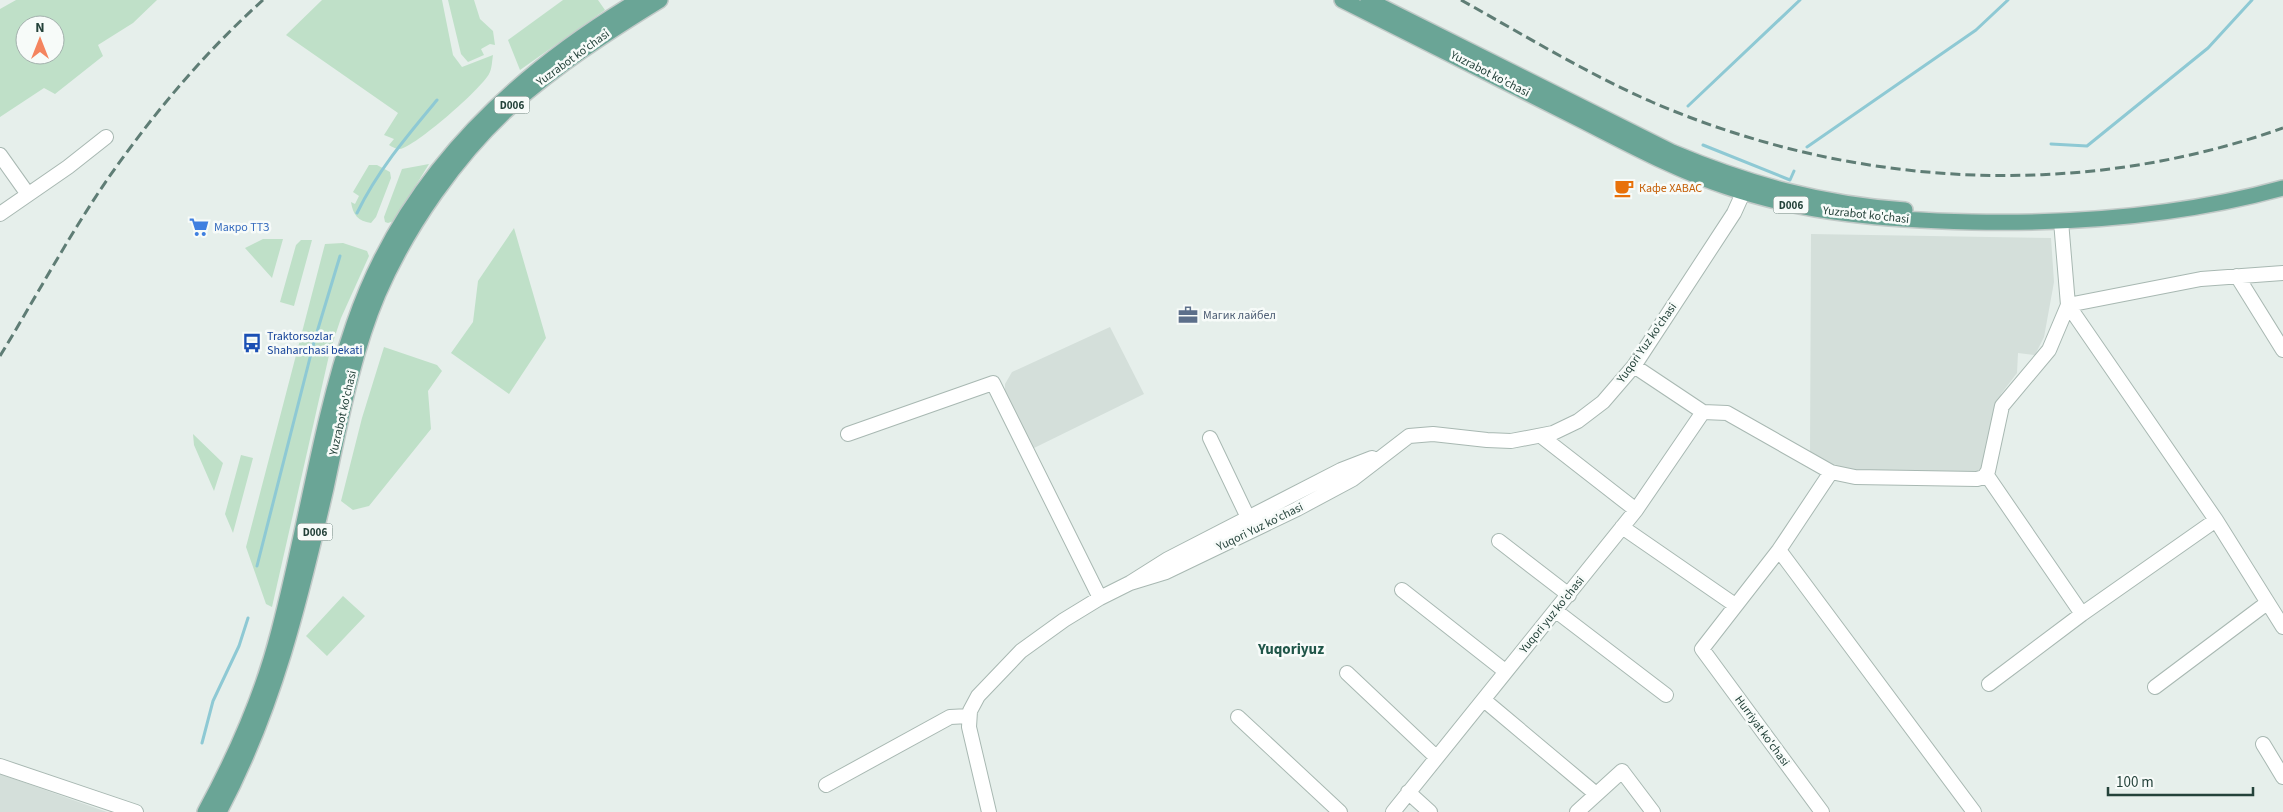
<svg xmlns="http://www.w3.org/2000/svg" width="2283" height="812" font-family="'Source Sans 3',sans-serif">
<rect width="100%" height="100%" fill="#e6efeb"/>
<path fill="#d4dfda" d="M1811,234l240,4 3,44 -10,55 -9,18 -17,-2 -1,20 -16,21 -17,71 -8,8 -124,-1 -42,-15z
M1110,327l34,67 -112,55 -27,-55v-10l7,-12z
M0,774l107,38h-107z"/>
<path fill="#bfe0c8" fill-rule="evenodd" d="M16,0h141l-24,23 -35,22 5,11 -48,38 -11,-6 -44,29v-108zM25,25h30v30h-30z
M322,0h120l11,55 9,12 31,-12c-1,6 -1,14 -4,19 -8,15 -74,73 -89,75 -4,0 -8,-2 -11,-4l5,-6 -10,-4 14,-22 -112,-78z
M448,0h26l6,19 13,12 2,14 -5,-1 -9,5 3,6 -16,7 -7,-8z
M563,0h35l7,10 -85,60 -12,-30z
M429,164l-35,57 -6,2 -3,-1 -1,-5 18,-48z
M369,165h8l13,7 1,6 -15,39 -5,6c-13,-2 -18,-8 -20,-21l4,2 4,-8 -6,-4z
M514,228l32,110 -37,56 -58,-41 22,-31 5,-41z
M263,239h20l-11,39 -27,-30z
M301,240h11l-18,66 -14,-4 16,-57z
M343,243l24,8 2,5 -28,62 -11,33 -58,256 -6,-3 -20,-57 79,-303z
M384,347l53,18 5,6 -14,20 3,38 -62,77 -16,4 -12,-9 21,-83z
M193,434l30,29 -9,28 -20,-46z
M241,455l12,3 -20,75 -8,-19z
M343,596l22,20 -38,40 -21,-20z"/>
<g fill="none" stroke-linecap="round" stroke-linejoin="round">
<path stroke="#8ec9d4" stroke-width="3" d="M1688,106l112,-106
M2051,144l36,2 121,-98 44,-48
M1703,145l87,35 4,-9
M1807,147l169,-117 32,-30
M357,213c21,-43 50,-77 80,-113
M257,566l57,-224 26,-86
M202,743l11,-42 26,-55 9,-28"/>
<defs>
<path id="minor" d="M0,155l27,38
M0,214l68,-47 38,-30
M2061,221l7,84 133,-26 82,-6
M2237,276l46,74
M1634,366l69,46 24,1 104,59 24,5 122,2 7,-2 4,-6 14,-65 47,-56 19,-45 148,215 67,107
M848,434l145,-51 107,215
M1541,436l95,74
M1210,438l42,88
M1986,474l96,140
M1622,527l113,78
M1499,541l70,54
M1779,550l195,262
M1130,583l36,-11 131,-63 56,-30 56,-43 24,-2 54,6 24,1 42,-8 25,-12 25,-19 31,-36 100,-153 14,-31
M1402,590l103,81
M1556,611l110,84
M1347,673l89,84
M1989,684l93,-70 134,-94
M2155,687l112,-84
M1484,700l112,94
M1238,717l102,95
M2263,744l20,33
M0,766l136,46
M826,785l124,-68 19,-1
M1408,792l22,20
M989,812l-20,-85 1,-16 8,-15 43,-45 43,-31 36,-22 30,-15 38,-24 173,-89 31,-12
M1393,812l243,-302 67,-98
M1577,812l45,-41 31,41
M1822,812l-120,-163 77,-99 52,-78"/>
<path id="major" d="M1342,0c77,39 154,77 231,116 50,25 100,53 154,71 79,27 162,33 245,35 104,2 210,-6 311,-34
M1368,0l304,152c76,32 150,52 233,58
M205,812c31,-57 58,-118 74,-181 27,-102 41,-208 75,-307 49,-144 157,-248 285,-324
M219,812c55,-103 81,-211 107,-324 14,-65 26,-133 52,-194 29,-67 79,-139 133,-188 46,-41 97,-74 149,-106"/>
</defs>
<use href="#minor" stroke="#a8b8b2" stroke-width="16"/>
<use href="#major" stroke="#c2cac8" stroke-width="18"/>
<use href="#minor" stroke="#fff" stroke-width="14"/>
<use href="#major" stroke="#6aa596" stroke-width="15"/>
<path stroke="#5f7d75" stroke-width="3" stroke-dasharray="10 5" stroke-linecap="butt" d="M1461,0c63,35 125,73 191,102 199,86 426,99 631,26
M0,356c36,-59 69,-121 109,-179 45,-64 95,-124 154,-177"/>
</g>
<defs>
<symbol id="cafe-bare" viewBox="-9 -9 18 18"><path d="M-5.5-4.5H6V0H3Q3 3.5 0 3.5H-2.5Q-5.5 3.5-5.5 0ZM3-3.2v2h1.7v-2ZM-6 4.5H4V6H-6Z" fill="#e8710a" stroke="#f7fbf9" stroke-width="2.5" paint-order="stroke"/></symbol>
<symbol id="supermarket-bare" viewBox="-9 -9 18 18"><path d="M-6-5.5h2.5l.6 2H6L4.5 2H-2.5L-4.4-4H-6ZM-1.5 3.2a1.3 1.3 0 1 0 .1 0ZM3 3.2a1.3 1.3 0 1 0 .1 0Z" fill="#3f7fe0" stroke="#f7fbf9" stroke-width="2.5" paint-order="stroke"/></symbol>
<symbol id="office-bare" viewBox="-9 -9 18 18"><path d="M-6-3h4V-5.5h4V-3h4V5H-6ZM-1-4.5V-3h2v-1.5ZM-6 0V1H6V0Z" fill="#5c6f8a" stroke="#f7fbf9" stroke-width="2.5" paint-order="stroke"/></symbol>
<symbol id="bus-bare" viewBox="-9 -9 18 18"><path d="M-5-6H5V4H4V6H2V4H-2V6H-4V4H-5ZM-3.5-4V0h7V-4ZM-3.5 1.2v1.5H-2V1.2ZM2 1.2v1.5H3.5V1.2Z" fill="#1a4fb4" stroke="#f7fbf9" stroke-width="2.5" paint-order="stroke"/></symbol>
</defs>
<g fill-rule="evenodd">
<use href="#cafe-bare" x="1610" y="174" width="28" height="28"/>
<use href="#supermarket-bare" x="185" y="213" width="28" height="28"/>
<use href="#office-bare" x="1174" y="301" width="28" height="28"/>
<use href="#bus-bare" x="238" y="329" width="28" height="28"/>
</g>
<g text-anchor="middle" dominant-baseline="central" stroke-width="5" stroke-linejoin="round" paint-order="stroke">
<g fill="#f7fbf9" stroke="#637a73" stroke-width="1">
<rect x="494.5" y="96.5" width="35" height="17" rx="4"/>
<rect x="1773.5" y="196.5" width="35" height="17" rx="4"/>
<rect x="297.5" y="523.5" width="35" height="17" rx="4"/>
</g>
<g font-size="11" font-weight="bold" fill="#24423a">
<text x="512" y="105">D006</text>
<text x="1791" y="205">D006</text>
<text x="315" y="532">D006</text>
</g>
<g font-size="12" fill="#24423a" stroke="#f7fbf9">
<text transform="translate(573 58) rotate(-36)">Yuzrabot ko'chasi</text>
<text transform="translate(1490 74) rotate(27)">Yuzrabot ko'chasi</text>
<text transform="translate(1866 215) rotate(6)">Yuzrabot ko'chasi</text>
<text transform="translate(1647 343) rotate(-55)">Yuqori Yuz ko'chasi</text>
<text transform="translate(343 413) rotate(-77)">Yuzrabot ko'chasi</text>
<text transform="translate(1260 527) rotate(-26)">Yuqori Yuz ko'chasi</text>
<text transform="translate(1552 615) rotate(-51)">Yuqori yuz ko'chasi</text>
<text transform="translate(1762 731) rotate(54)">Hurriyat ko'chasi</text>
</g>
<g font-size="12" fill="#c56008" stroke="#f7fbf9" text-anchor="start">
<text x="1639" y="188">Кафе ХАВАС</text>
</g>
<g font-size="12" fill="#366cbe" stroke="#f7fbf9" text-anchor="start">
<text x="214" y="227">Макро ТТЗ</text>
</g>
<g font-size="12" fill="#4e5e75" stroke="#f7fbf9" text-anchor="start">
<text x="1203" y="315">Магик лайбел</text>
</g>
<g font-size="12" fill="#164399" stroke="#f7fbf9" text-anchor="start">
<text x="267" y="336">Traktorsozlar<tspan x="267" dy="14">Shaharchasi bekati</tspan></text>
</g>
<g font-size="15" font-weight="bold" fill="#1f5548" stroke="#f7fbf9">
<text x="1291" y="649">Yuqoriyuz</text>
</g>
</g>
<g transform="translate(40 40)"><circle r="24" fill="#f7fbf9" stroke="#a3b1ad"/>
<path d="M0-4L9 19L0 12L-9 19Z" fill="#f4845f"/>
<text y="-8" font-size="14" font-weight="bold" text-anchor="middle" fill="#24423a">N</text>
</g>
<path d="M2108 787v8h145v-8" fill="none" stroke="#24423a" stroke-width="2.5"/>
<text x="2116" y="787" font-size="15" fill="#24423a" stroke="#f7fbf9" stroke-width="4" paint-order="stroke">100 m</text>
</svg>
